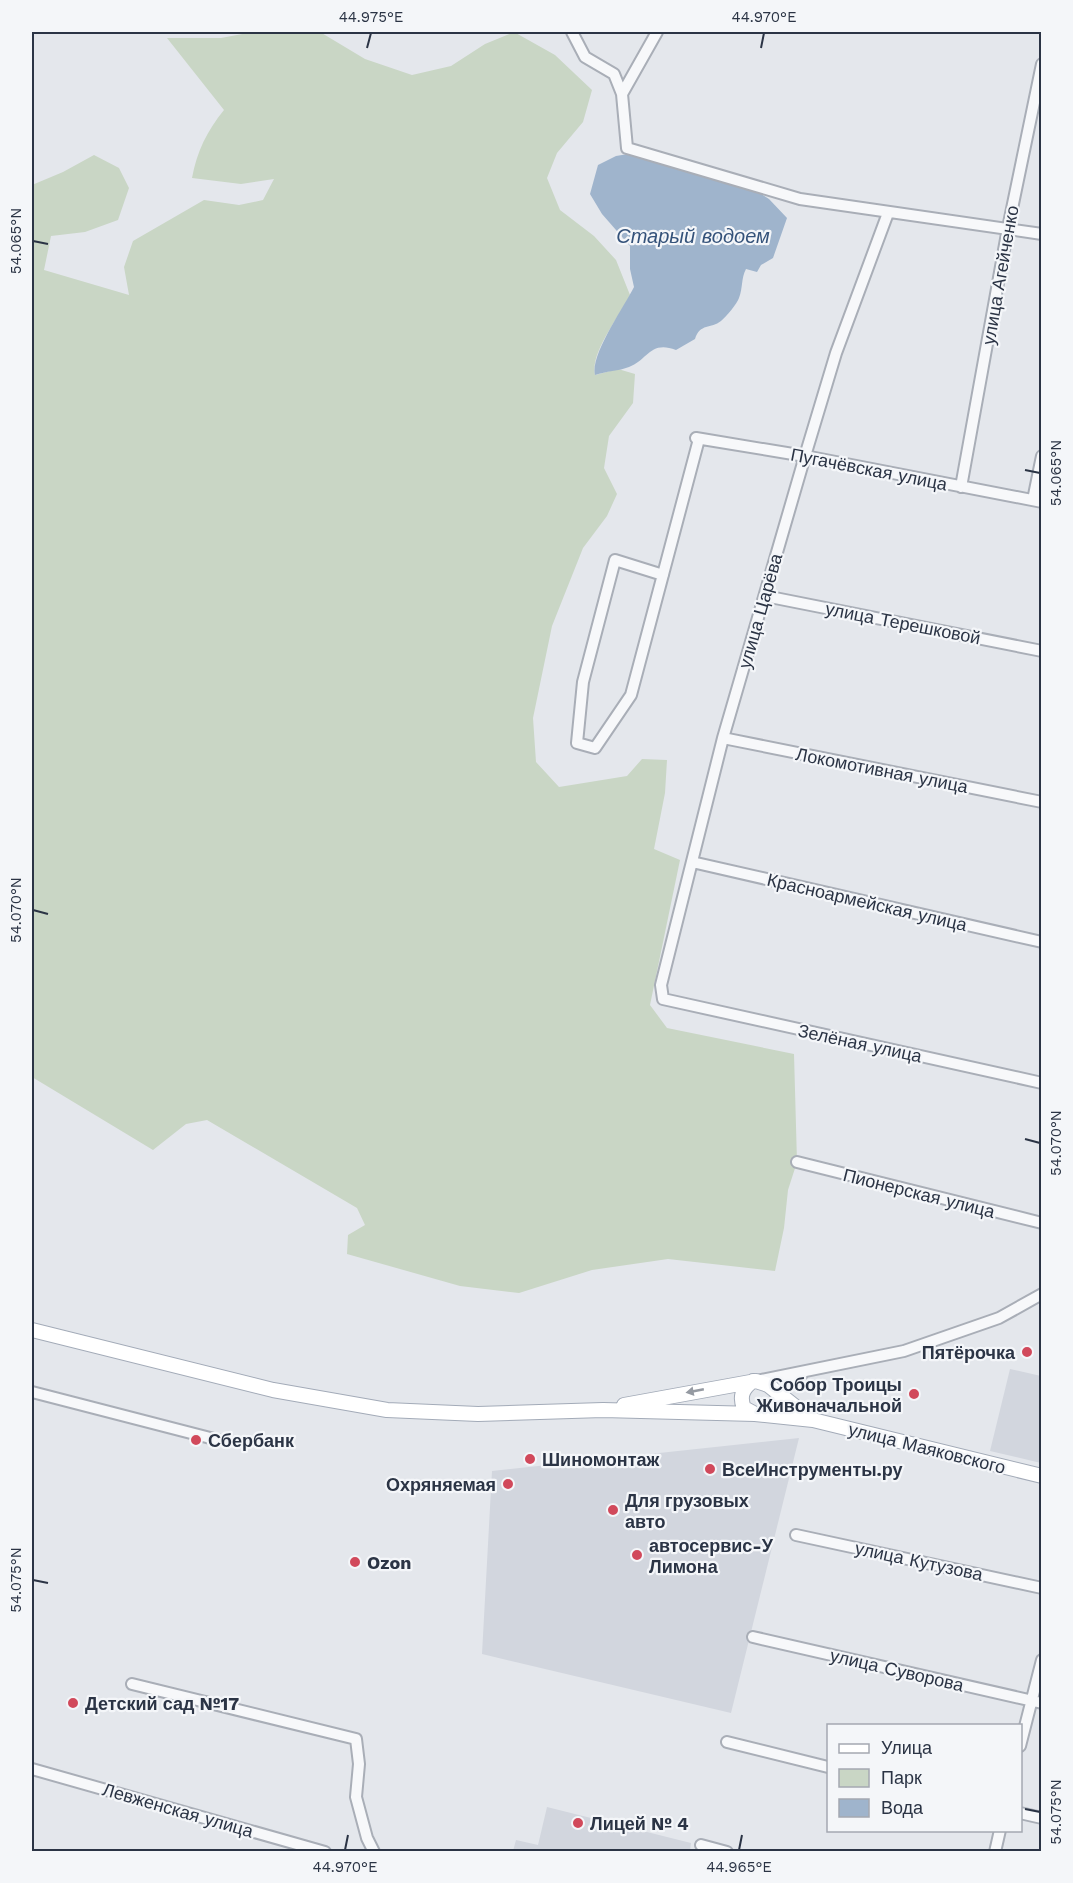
<svg xmlns="http://www.w3.org/2000/svg" width="1073" height="1883" font-family="'Work Sans',sans-serif">
<rect width="100%" height="100%" fill="#e4e7ec"/>
<path fill="#d2d6de" d="M1010,1369l31,7v87l-51,-12z
M799,1438l-68,275 -249,-59 10,-183z
M547,1807l144,36 -1,8h-177l3,-11 22,5z"/>
<path fill="#c9d6c5" d="M253,32h67l45,27 47,16 39,-9 34,-22 29,-12 41,23 37,35 -9,32 -26,31 -10,25 13,32 34,26 22,24 14,35c-10,21 -40,57 -35,80l23,-6 17,5 -2,29 -24,33 -5,32 13,26 -10,22 -24,32 -31,78 -19,92 3,44 23,25 68,-11 15,-17 25,1 -2,33 -11,56 26,11 -30,145 17,23 127,26 3,108 -9,28 -4,38 -9,43 -107,-12 -76,11 -73,23 -59,-7 -113,-32 1,-19 17,-10 -8,-17 -150,-88 -21,4 -33,26 -121,-73v-892l31,-13 31,-17 25,13 10,20 -11,32 -33,12 -34,4 -7,34 85,25 -5,-28 9,-26 71,-41 35,5 24,-5 11,-21 -33,5 -49,-6c5,-27 15,-47 32,-68l-57,-72h54z"/>
<path fill="#9fb4cc" d="M628,154l127,36 14,9 18,19 -14,40 -12,7 -4,7 -11,-3c-5,9 -3,19 -7,29 -2,6 -13,19 -18,23 -10,8 -21,2 -26,18l-19,11c-26,-10 -28,10 -47,17 -10,4 -23,4 -34,8 -5,-20 29,-68 39,-88l-4,-18v-23l-28,-32 -12,-20 8,-29 18,-9z"/>
<g fill="none" stroke-linecap="round" stroke-linejoin="round">
<defs>
<path id="minor" d="M572,32l13,25 29,17 8,20
M657,32l-35,62 5,54 173,51 242,35
M888,213l-52,140 -31,103 -82,282 -62,247 2,14 379,84
M696,438l109,18 237,46
M961,487l47,-259 34,-164
M1033,500l9,-44
M663,575l-48,-15 -32,122 -6,61 18,5 36,-53 68,-256
M765,596l277,55
M723,738l319,64
M692,862l350,80
M797,1162l245,61
M756,1381l148,-30 95,-33 43,-24
M32,1392l186,48
M771,1406l14,-20 17,-12
M796,1535l246,53
M753,1637l289,66
M132,1684l224,55 3,25 -3,33 11,41 7,14
M727,1742l101,25
M1020,1746l22,-86
M32,1769l293,83
M1020,1813l22,5
M701,1845l26,7
M995,1852l5,-22"/>
<path id="major" d="M32,1330l241,60 114,20 91,4 125,-4 152,4
M753,1381c-10,7 -14,15 -9,27l11,6 58,6 229,56
M624,1405l132,-24 12,4 43,34"/>
</defs>
<use href="#minor" stroke="#a9aeb7" stroke-width="14"/>
<use href="#major" stroke="#a3abb8" stroke-width="16"/>
<use href="#minor" stroke="#f7f8fa" stroke-width="10"/>
<use href="#major" stroke="#fff" stroke-width="14"/>
</g>
<defs><path id="oneway-solid" d="M-6-.8H1V-3.2L6.5 0L1 3.2V.8H-6Z" transform="scale(1.5)"/></defs>
<use fill="#959aa2" href="#oneway-solid" transform="translate(695 1391) rotate(169)"/>
<path fill="none" stroke="#2b3445" stroke-width="2" d="M367,48l4,-15M761,48l3,-15M33,241l15,3M1025,470l15,3M33,910l15,4M1025,1139l15,4M33,1580l15,3M1025,1809l15,3M345,1850l3,-15M739,1850l3,-15"/>
<g fill="#d1495b" stroke="#f4f6f9" stroke-width="2">
<circle cx="1027" cy="1352" r="6"/>
<circle cx="914" cy="1394" r="6"/>
<circle cx="196" cy="1440" r="6"/>
<circle cx="530" cy="1459" r="6"/>
<circle cx="710" cy="1469" r="6"/>
<circle cx="508" cy="1484" r="6"/>
<circle cx="613" cy="1510" r="6"/>
<circle cx="637" cy="1555" r="6"/>
<circle cx="355" cy="1562" r="6"/>
<circle cx="73" cy="1703" r="6"/>
<circle cx="578" cy="1823" r="6"/>
</g>
<g text-anchor="middle" dominant-baseline="central" stroke-width="4.5" stroke-linejoin="round" paint-order="stroke">
<g font-size="18" fill="#2b3445" stroke="#f4f6f9">
<text transform="translate(1000 275) rotate(-80)">улица Агейченко</text>
<text transform="translate(869 469) rotate(11)">Пугачёвская улица</text>
<text transform="translate(760 611) rotate(-74)">улица Царёва</text>
<text transform="translate(903 623) rotate(11)">улица Терешковой</text>
<text transform="translate(882 770) rotate(11)">Локомотивная улица</text>
<text transform="translate(867 902) rotate(13)">Красноармейская улица</text>
<text transform="translate(860 1043) rotate(12)">Зелёная улица</text>
<text transform="translate(919 1193) rotate(14)">Пионерская улица</text>
<text transform="translate(927 1448) rotate(14)">улица Маяковского</text>
<text transform="translate(919 1561) rotate(12)">улица Кутузова</text>
<text transform="translate(897 1670) rotate(13)">улица Суворова</text>
<text transform="translate(178 1810) rotate(16)">Левженская улица</text>
</g>
<g font-size="18" font-weight="bold" fill="#2b3445" stroke="#f4f6f9" text-anchor="start">
<text x="1015" y="1352" text-anchor="end">Пятёрочка</text>
<text x="902" y="1384" text-anchor="end">Собор Троицы<tspan x="902" dy="21">Живоначальной</tspan></text>
<text x="208" y="1440">Сбербанк</text>
<text x="542" y="1459">Шиномонтаж</text>
<text x="722" y="1469">ВсеИнструменты.ру</text>
<text x="496" y="1484" text-anchor="end">Охряняемая</text>
<text x="625" y="1500">Для грузовых<tspan x="625" dy="21">авто</tspan></text>
<text x="649" y="1545">автосервис-У<tspan x="649" dy="21">Лимона</tspan></text>
<text x="367" y="1562">Ozon</text>
<text x="85" y="1703">Детский сад №17</text>
<text x="590" y="1823">Лицей № 4</text>
</g>
<g font-size="20" font-style="italic" fill="#34527a" stroke="#f4f6f9">
<text x="693" y="236">Старый водоем</text>
</g>
</g>
<rect width="1073" height="1883" fill="none" stroke="#f4f6f9" stroke-width="66"/>
<rect x="827" y="1724" width="195" height="108" fill="#f4f6f9" stroke="#a4a8b1" stroke-width="1.5"/>
<rect x="839" y="1744" width="30" height="9" fill="#ffffff" stroke="#a4a8b1" stroke-width="1.5"/>
<text x="881" y="1754" font-size="18" fill="#2b3445">Улица</text>
<rect x="839" y="1769" width="30" height="18" fill="#c9d6c5" stroke="#a4a8b1" stroke-width="1.5"/>
<text x="881" y="1784" font-size="18" fill="#2b3445">Парк</text>
<rect x="839" y="1799" width="30" height="18" fill="#9fb4cc" stroke="#a4a8b1" stroke-width="1.5"/>
<text x="881" y="1814" font-size="18" fill="#2b3445">Вода</text>
<rect x="33" y="33" width="1007" height="1817" fill="none" stroke="#2b3445" stroke-width="2"/>
<g font-size="15" text-anchor="middle" fill="#2b3445">
<text x="371" y="22">44.975°E</text>
<text x="764" y="22">44.970°E</text>
<text transform="translate(16 241) rotate(-90)" y="5">54.065°N</text>
<text transform="translate(1056 473) rotate(-90)" y="5">54.065°N</text>
<text transform="translate(16 910) rotate(-90)" y="5">54.070°N</text>
<text transform="translate(1056 1143) rotate(-90)" y="5">54.070°N</text>
<text transform="translate(16 1580) rotate(-90)" y="5">54.075°N</text>
<text transform="translate(1056 1812) rotate(-90)" y="5">54.075°N</text>
<text x="345" y="1872">44.970°E</text>
<text x="739" y="1872">44.965°E</text>
</g>
</svg>
